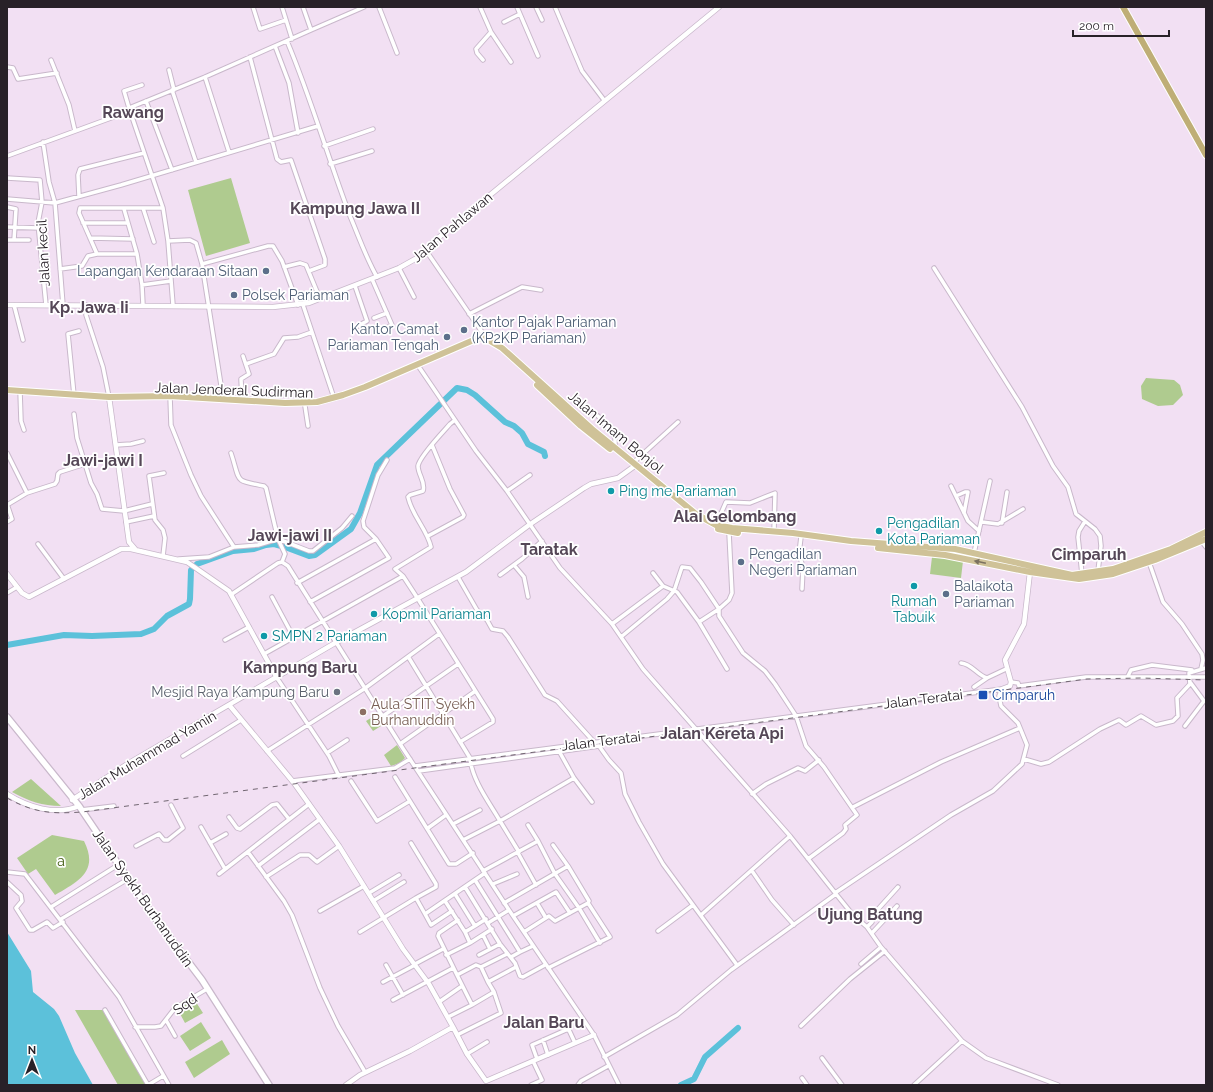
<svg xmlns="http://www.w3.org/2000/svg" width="1213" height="1092" font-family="Raleway,sans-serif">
<rect width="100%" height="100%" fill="#f2e0f3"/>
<path fill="#afcb8f" d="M231,178l19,65 -44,13 -18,-66z
M1146,378l28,2 6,5 3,10 -10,10 -15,1 -16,-7 -1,-13z
M932,557l31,4 -2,17 -31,-4z
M374,716l7,10 -8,5 -7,-10z
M397,745l8,13 -5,5 -9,3 -7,-11z
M31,779l30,27c-19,0 -32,-5 -49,-14z
M52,835l32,6c15,30 -5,40 -29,54l-19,-26 -8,5 -11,-16z
M194,999l9,14 -18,10 -7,-13z
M75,1010h30l41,75h-28z
M201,1022l10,16 -21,13 -10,-15z
M222,1040l8,14 -36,24 -9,-16z"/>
<path fill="#5cc1da" d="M7,932l24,39 2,21 21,17 5,7 16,37 18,32h-86z"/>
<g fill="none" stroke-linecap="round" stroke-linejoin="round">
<path stroke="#5cc1da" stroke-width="6" d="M7,645l57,-10 28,1 49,-2 13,-5 13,-13 22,-12 1,-5 1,-29 6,-6 36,-13 21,-2 12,-4 8,-1 11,3 24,9 6,-1 36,-26 9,-16 17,-48 80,-77 10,2 8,5 30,27 9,4 8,7 6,11 16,8 1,4
M681,1085l13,-6 11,-22 33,-29"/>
<defs>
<path id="minor" d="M253,7l7,22 26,-9
M282,7l10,32
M379,7l18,46
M480,7l11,25 -15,17 1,4 6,7
M517,7l21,49
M536,7l6,13
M555,7l27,64 22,29
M504,22l16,-8
M311,30l53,-23
M491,32l20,30
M287,41c24,57 41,117 63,175 9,21 16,42 27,61
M275,46l14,37 9,50
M250,57l27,102 4,3 10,-2 34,99v6l-16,6
M51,60l18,45 6,26
M7,67l6,1 5,11 39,-6
M169,70l5,20
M205,77l24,75
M172,90l24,72
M146,101l26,69
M129,108l-5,-17 18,-6
M130,111l33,97 5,33 5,64
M324,146l49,-17
M7,156l123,-45 -1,-3 76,-31 106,-47 -8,-23
M330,164l42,-13
M7,178l33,2 2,22 -4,21 8,82
M79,196l-1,-21 2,-6 64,-16
M7,199l48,4 -6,-21 -6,-40
M7,207l9,2 -2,31
M143,208l11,34
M124,209l13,45h-40l-18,-41 1,-5h83
M83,223h45
M7,227l32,1
M90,238l43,1
M7,240h22
M168,241l22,-1 6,3 6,21 21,134
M427,252l55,80 3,10
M137,254l5,31 29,-4
M202,264l66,-18h5l9,15 16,44
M284,267l16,-4 6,2 14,34
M399,268l15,29
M934,268l88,139 31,59 15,21 8,27 19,15 5,7 1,10 -3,25
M60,269l22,-3 6,-10 9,-2
M372,279l20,46 -12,7
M142,285l1,20
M355,286l12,35 -11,6
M14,305l9,35
M63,305l-8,-102 66,-18 197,-59
M86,305v10l17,52 6,30
M303,305l31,93
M469,314l53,-27 19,3
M374,318l13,-5
M246,364l28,-10 10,-16 14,-1 14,-5
M419,367l57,84 31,40 53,77 52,56 31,45 147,167 46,58 17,21 14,12 14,20 81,94 -48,44
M20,391l1,30 3,9
M74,395l-6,-61 11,-3
M170,396l1,29 20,50 10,21 33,51
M242,400l-1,-21 8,-5 -6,-18
M305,406l3,20
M74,414l3,24 14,45 6,11 5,15 22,2 28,-7
M598,416l17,21v11
M455,420l-5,4c-8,9 -31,33 -32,42 0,9 8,16 5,25l-13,4 -2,2c4,19 19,32 23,50l-36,22 8,7 15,23 75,120v3l-33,20
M116,445l15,-1 12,-3
M7,453l20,40 -20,12
M231,453c10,30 2,27 33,33l2,2 12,51 7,15 -3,8
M634,462l44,-40
M951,486l17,35 11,10
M507,491l23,-16
M27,493l28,-9 2,-3 1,-7 2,-2 25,-8
M956,496l9,-4h3l-4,21
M7,504l5,15 -5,3
M126,522l28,-6
M982,522l16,2 25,-15
M1002,523l5,-31
M716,525l10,-23 24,1 25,-10 -1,38
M729,533l3,60 -3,7 -10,9v7l24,37 22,18 10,13 21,32 10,30 18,21 33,48 -12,10 1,4 -3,4 -35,26
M428,536l35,-19 1,-2 -14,-26 -18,-44
M801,537l-2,16 4,15 -1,21
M376,539l-12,-12 -1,-6 15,-46 9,-15
M1202,542l4,5
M38,544l26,35
M974,553l16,-72
M163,556l2,-18 -2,-8 -8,-10 -6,-44 15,-3
M179,559l30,-2 25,-10 24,-2 20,-6 31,12h4l29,-23 10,-12
M1149,562l14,40 19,22 20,30 1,6 -2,9
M514,565l10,12 4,20
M653,573l10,13
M1082,574l-4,-37 1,-6 5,-8
M500,575l22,-16 20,-18
M458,577l19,33 10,10 5,9 11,2 5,6 37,58 12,6 37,41
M297,583l79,-44 13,19 -79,44
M7,593l10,-6
M232,594l46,-31 4,-1 6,4 112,178 109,166 85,125 25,50
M272,597l22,41
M612,624l51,-38 14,6 22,30 28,47
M621,637l46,-38 7,-8 8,-24 8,1 11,14 18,27 -20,13
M225,640l24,-13
M264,654l139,-78
M409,658l61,100c2,22 19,44 30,63l-37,19
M961,663c11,1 16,12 26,15l19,-9
M1128,676l3,-6 21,-5 40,5
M277,678l52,78 10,20
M1011,682l7,1 1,3 67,-9h120
M974,687l13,-9
M383,716l75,-52
M1185,726l19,-25 -14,-19
M400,744l74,-52
M267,751l97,-62 75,-55
M559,751l15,27 18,24
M327,753l20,-13
M183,756l58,-36
M1024,759l17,5 8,-2 51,-33 19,-9 7,5 15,-9 15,9 17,-4 5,-5 -1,-18 13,-14 -1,-11 17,-5
M415,766l587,-77
M419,771l180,-25 10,14 12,13 4,21 14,28 24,42 74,101
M395,777l54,87h7l17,-11
M292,781l103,-13 15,-9
M351,781l26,40 33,-20
M752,794l14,-10 32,-16 7,3 14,-11
M853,807l88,-45 79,-34
M81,810l33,-4
M229,817l8,11 3,1 32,-24 5,-1 12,15
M453,824l27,-14
M528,825l10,16
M201,827l24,42
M428,828l18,-13
M210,843l16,-9
M411,843l25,41v3l-20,11
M136,846l23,-12 5,6h4l15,-12 -12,-23
M248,852l36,49 8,14 28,73 18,38 27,46
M519,852l-19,-31 74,-43
M518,853l18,32
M258,866l62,-47
M483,871l55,-30 17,33 24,34 9,-5
M752,871l20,29 22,25
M7,872l18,2 94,123 50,88
M219,874l90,-70
M266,877l34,-22h9l8,7 22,-16
M475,880l45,72 13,-6
M7,882l14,13 1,6 -6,7 14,22h3l14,-8 6,6 10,-6
M493,884l24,-10
M465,887l35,57 15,19 5,13 3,1 22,-12
M369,893l30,-18
M835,893l116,-78 42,-24 29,-27 5,-19 -9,-22 -17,-17 -2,-10 3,-7
M455,894l20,32 11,-7
M373,901l31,-19
M445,901l20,31 10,-6
M504,903l64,-37
M537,903l9,15
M51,907l67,-42
M320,911l44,-25
M425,914l6,11 21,-14
M701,915l89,-79
M513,916l43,-24 14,21
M61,919l67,-40
M488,923l21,-13
M867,927l5,-5 -1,-5 27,-30
M658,931l35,-26
M360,932l56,-34 9,16 60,-41
M465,932l5,11 22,-14
M524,932l25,-16 6,5 24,-13 21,35
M872,933l25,-27
M483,935l7,14
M507,954l-26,13 -5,-2 -19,10 15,30 22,-13 -6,-10 28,-15
M446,955l24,-12
M479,955l21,-11
M511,957l9,-5
M415,964l28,-15
M861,964l20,-17
M386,965l17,30
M481,967l7,15
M548,968l62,-31 -22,-34 1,-2 -21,-35 -15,-21
M457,975l-19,-39 1,-3 19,-13
M383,982l32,-17
M393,1000l60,-32
M439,1002l23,-16
M105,1010l43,75
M448,1017l24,-12
M166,1020l9,16
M801,1026l49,-47 35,-28
M135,1027h20l6,-1 14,-18 32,-19
M457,1035l44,-22 -7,-21
M543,1040l5,15
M962,1041l24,17 72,27
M467,1054l20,-12
M604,1057l73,-42 54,-45 105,-76
M822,1058l20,27
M537,1059l-5,-14 34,-15h3l6,13
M802,1078l5,7
M148,1085l15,-9
M531,1085l11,-5 -9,-19
M578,1085l3,-4 27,-15"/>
<path id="tertiary" d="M7,305l266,2 36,-4 90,-35 27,-15 5,-9 19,-16 269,-221
M109,397l20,145 6,7
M7,574l15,19 7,4 92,-48h10l56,13 42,29 48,87
M1002,689l8,-3 1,-4 -6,-22 19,-36 6,-52
M230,706l64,77 45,63 64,103 26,35 24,43 -43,24 -50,24 -14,10
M7,794c20,13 49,22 72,12
M72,800l57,-37 206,-120 131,-71 63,-47 55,-37 7,-4 27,-6 18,-13
M453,1027l14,27 19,27 108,-46"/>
<path id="secondary" d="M7,717l72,89 73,108 50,66 67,105"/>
<path id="primary" d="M537,385l44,41 29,23
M7,390l102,7 61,-1 115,7 32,-1 26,-7 22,-8 111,-48 9,-1 17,10 90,81 104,85 20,11 16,3 61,5 58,8 104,8 117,26 41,-6 58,-20 35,-17
M718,529l20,4
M878,548l67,7 85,17 49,7 34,-5 42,-14 51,-21"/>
<path id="trunk" d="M1123,7l83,148"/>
</defs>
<use href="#minor" stroke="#c9b8cb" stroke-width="5.5"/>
<use href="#tertiary" stroke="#c9b8cb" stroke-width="6"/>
<use href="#secondary" stroke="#c9b8cb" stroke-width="8"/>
<use href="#primary" stroke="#fff" stroke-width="8"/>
<use href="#trunk" stroke="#fff" stroke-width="8"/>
<use href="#minor" stroke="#fff" stroke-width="3.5"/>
<use href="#tertiary" stroke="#fff" stroke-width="4.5"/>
<use href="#secondary" stroke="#fff" stroke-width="5.5"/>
<use href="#primary" stroke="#cfc298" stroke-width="6"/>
<use href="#trunk" stroke="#bfae76" stroke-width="6"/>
<path stroke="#716671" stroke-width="1" stroke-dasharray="5 5" stroke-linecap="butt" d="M7,798c27,15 45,16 75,14l1005,-133 54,-1 65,2"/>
</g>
<defs><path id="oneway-solid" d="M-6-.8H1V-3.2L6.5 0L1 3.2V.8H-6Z"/></defs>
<use fill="#7c7260" href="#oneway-solid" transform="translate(980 562) rotate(-168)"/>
<g fill="#5c6f8a" stroke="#fff" stroke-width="1.5">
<circle cx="266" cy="271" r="4"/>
<circle cx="234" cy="295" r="4"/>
<circle cx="464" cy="330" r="4"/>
<circle cx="447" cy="337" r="4"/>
<circle cx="741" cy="562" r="4"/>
<circle cx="946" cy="594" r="4"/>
</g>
<g fill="#0f9aa8" stroke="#fff" stroke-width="1.5">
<circle cx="611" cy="491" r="4"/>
<circle cx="879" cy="531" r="4"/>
<circle cx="914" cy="586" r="4"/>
<circle cx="374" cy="614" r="4"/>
<circle cx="264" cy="636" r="4"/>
</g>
<circle fill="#6b7280" stroke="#fff" stroke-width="1.5" cx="337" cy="692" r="4"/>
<rect fill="#1a4fb4" stroke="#fff" stroke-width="1.5" x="978" y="690" width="10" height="10" rx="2"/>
<circle fill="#8d6e63" stroke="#fff" stroke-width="1.5" cx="363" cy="712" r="4"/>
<g text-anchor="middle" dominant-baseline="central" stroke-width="3.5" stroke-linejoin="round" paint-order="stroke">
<g font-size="14" fill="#282128" stroke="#fff">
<text transform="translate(452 227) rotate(-40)">Jalan Pahlawan</text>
<text transform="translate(43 253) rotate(-93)">Jalan kecil</text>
<text transform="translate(234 390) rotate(2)">Jalan Jenderal Sudirman</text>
<text transform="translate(616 432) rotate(40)">Jalan Imam Bonjol</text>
<text transform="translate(923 699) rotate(-7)">Jalan Teratai</text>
<text transform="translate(601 741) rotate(-7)">Jalan Teratai</text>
<text transform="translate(147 755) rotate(-31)">Jalan Muhammad Yamin</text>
<text transform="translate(143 898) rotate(55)">Jalan Syekh Burhanuddin</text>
<text transform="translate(185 1004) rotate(-35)">Sqd</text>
</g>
<g font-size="14" fill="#4e5e75" stroke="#fff" text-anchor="start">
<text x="258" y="271" text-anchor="end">Lapangan Kendaraan Sitaan</text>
<text x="242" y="295">Polsek Pariaman</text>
<text x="472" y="322">Kantor Pajak Pariaman<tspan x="472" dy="16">(KP2KP Pariaman)</tspan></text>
<text x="439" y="329" text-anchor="end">Kantor Camat<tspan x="439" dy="16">Pariaman Tengah</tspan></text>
<text x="749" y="554">Pengadilan<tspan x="749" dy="16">Negeri Pariaman</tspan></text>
<text x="954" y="586">Balaikota<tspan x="954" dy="16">Pariaman</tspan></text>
</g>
<g font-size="14" fill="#0d838f" stroke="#fff" text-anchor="start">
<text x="619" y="491">Ping me Pariaman</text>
<text x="887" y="523">Pengadilan<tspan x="887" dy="16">Kota Pariaman</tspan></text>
<text x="914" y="601" text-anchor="middle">Rumah<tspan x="914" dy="16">Tabuik</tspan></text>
<text x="382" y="614">Kopmil Pariaman</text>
<text x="272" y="636">SMPN 2 Pariaman</text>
</g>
<g font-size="14" fill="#5b616d" stroke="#fff" text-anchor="end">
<text x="329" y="692">Mesjid Raya Kampung Baru</text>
</g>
<g font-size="14" fill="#164399" stroke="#fff" text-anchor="start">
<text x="992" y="695">Cimparuh</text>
</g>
<g font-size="14" fill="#785e54" stroke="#fff" text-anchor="start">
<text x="371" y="704">Aula STIT Syekh<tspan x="371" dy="16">Burhanuddin</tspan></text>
</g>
<g font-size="14" fill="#3d580c" stroke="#fff">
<text x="61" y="861">a</text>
</g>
<g font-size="16" font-weight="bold" fill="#554757" stroke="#fff">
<text x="133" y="112">Rawang</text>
<text x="355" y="208">Kampung Jawa II</text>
<text x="89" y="307">Kp. Jawa Ii</text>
<text x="103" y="460">Jawi-jawi I</text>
<text x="735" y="516">Alai Gelombang</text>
<text x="290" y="535">Jawi-jawi II</text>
<text x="549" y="549">Taratak</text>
<text x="1089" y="554">Cimparuh</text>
<text x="300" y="667">Kampung Baru</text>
<text x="722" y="733">Jalan Kereta Api</text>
<text x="870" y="914">Ujung Batung</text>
<text x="544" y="1022">Jalan Baru</text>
</g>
</g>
<rect width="1213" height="1092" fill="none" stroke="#282128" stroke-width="16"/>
<g transform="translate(32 1060)" stroke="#ffffff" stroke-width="3" paint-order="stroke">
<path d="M0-3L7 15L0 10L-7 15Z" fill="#282128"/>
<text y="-6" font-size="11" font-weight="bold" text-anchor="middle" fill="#282128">N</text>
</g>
<path d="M1073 30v6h96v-6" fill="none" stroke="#282128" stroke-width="2"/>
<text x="1079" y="30" font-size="12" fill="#282128" stroke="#ffffff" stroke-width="3" paint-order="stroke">200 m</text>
</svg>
